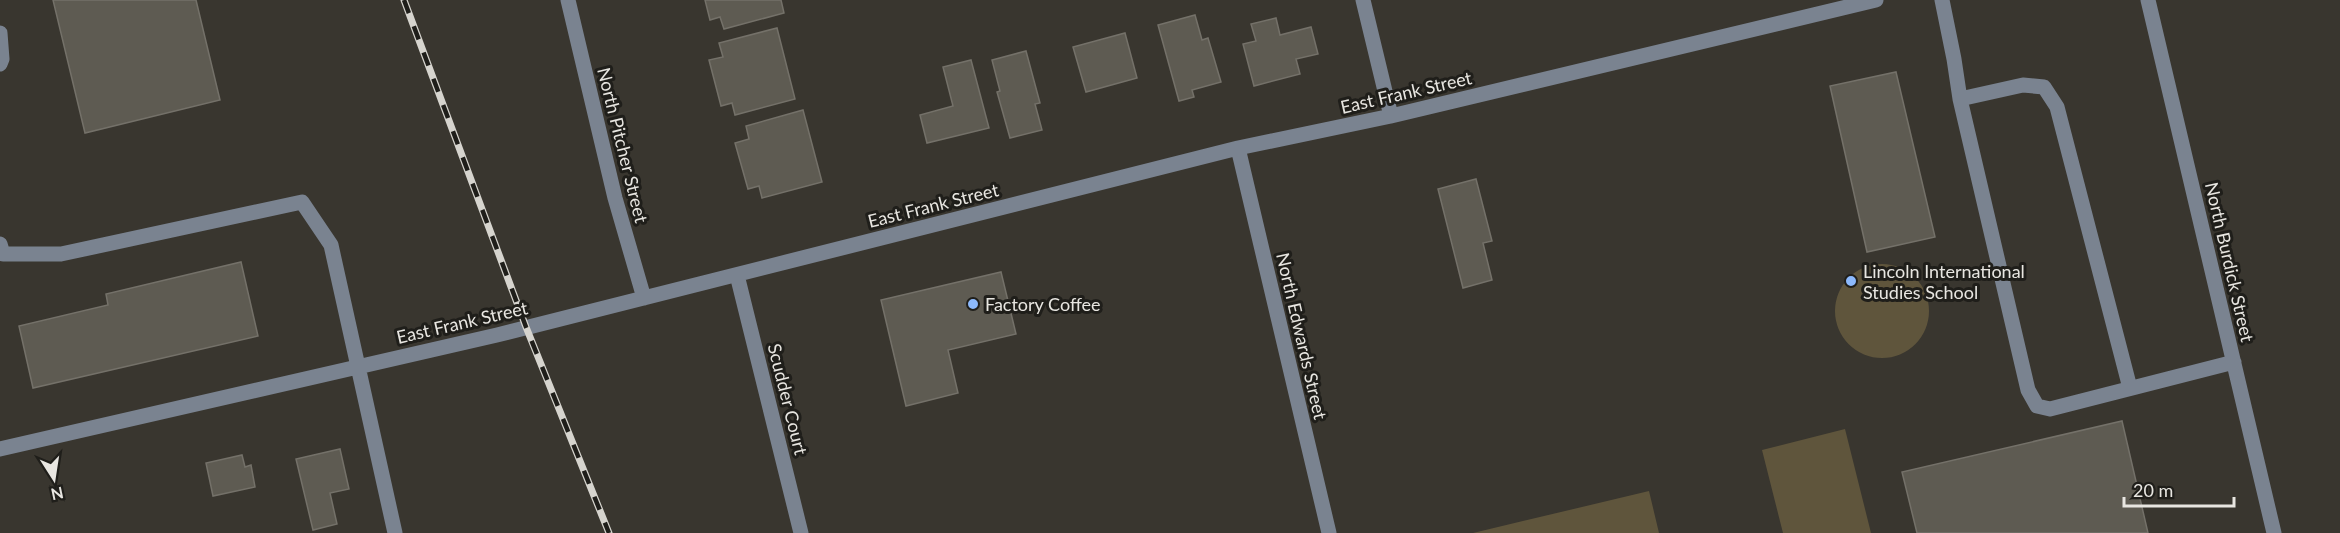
<svg xmlns="http://www.w3.org/2000/svg" width="2340" height="533" font-family="Lato,sans-serif">
<rect width="100%" height="100%" fill="#39362f"/>
<path fill="#5f553c" d="M1835 311a47 47 0 1 1 94 0a47 47 0 1 1-94 0Z
M1845,429l26,104h-88l-21,-83z
M1649,491l10,42h-186z"/>
<path fill="#5e5b52" stroke="#747169" stroke-width="1.5" d="M53,0h143l24,100 -135,33z
M705,0h76l3,13 -60,16 -4,-12 -10,3z
M1195,15l7,25 6,-2 13,44 -29,8 2,7 -15,4 -21,-76z
M1276,18l4,17 31,-8 7,27 -22,5 4,15 -46,12 -11,-42 13,-3 -5,-17z
M777,28l18,71 -60,16 -3,-12 -11,3 -12,-46 14,-3 -4,-14z
M1125,33l12,45 -51,14 -13,-45z
M1026,51l14,52 -5,1 7,26 -32,8 -13,-46 3,-1 -8,-31z
M971,60l18,68 -62,15 -7,-28 33,-9 -10,-39z
M1896,72l39,165 -68,15 -37,-166z
M803,110l19,72 -60,16 -3,-12 -11,3 -13,-46 14,-4 -3,-13z
M1476,179l16,62 -9,2 9,37 -29,8 -25,-99z
M241,262l17,74 -225,52 -14,-62 89,-21 -2,-11z
M1001,272l15,62 -68,16 10,43 -52,13 -25,-106z
M2122,421l26,112h-231l-15,-61z
M340,449l9,40 -19,4 7,31 -24,6 -17,-71z
M242,455l3,12 6,-2 4,22 -42,9 -7,-33z"/>
<g fill="none" stroke-linecap="round" stroke-linejoin="round">
<path stroke="#7a8390" stroke-width="15" d="M568,0l47,198 29,100
M1363,0l28,116
M1942,0l12,59 6,40 68,291 9,16 13,3 184,-47
M2148,0l126,533
M0,33l2,26 -2,5
M1960,99l63,-14 21,2 13,20 73,281
M1238,148l91,385
M0,244l3,10h58l241,-52 29,43 64,288
M737,275l64,258
M0,449l497,-114 741,-187 153,-32 485,-116"/>
<defs>
<path id="rail" d="M404,0l122,327 83,206"/>
</defs>
<use href="#rail" stroke="#d6d4ce" stroke-width="7"/>
<use href="#rail" stroke="#1f1e1a" stroke-width="4.5" stroke-dasharray="14" stroke-linecap="butt"/>
</g>
<g fill="#8cb9fc" stroke="#1f1e1a" stroke-width="2">
<circle cx="1851" cy="281" r="6"/>
<circle cx="973" cy="304" r="6"/>
</g>
<g text-anchor="middle" dominant-baseline="central" stroke-width="6" stroke-linejoin="round" paint-order="stroke">
<g font-size="18" fill="#e8e6e1" stroke="#1f1e1a">
<text transform="translate(1406 92) rotate(-13)">East Frank Street</text>
<text transform="translate(623 145) rotate(76)">North Pitcher Street</text>
<text transform="translate(933 205) rotate(-14)">East Frank Street</text>
<text transform="translate(2230 262) rotate(77)">North Burdick Street</text>
<text transform="translate(462 322) rotate(-13)">East Frank Street</text>
<text transform="translate(1302 336) rotate(77)">North Edwards Street</text>
<text transform="translate(788 399) rotate(76)">Scudder Court</text>
</g>
<g font-size="18" fill="#e8e6e1" stroke="#1f1e1a" text-anchor="start">
<text x="1863" y="271">Lincoln International<tspan x="1863" dy="21">Studies School</tspan></text>
<text x="985" y="304">Factory Coffee</text>
</g>
</g>
<g transform="translate(54 479) rotate(168)" stroke="#1f1e1a" stroke-width="4.5" paint-order="stroke">
<path d="M0-4.5L10 22L0 15L-10 22Z" fill="#e8e6e1"/>
<text y="-9" font-size="16" font-weight="bold" text-anchor="middle" fill="#e8e6e1">N</text>
</g>
<path d="M2124 497v9h110v-9" fill="none" stroke="#e8e6e1" stroke-width="3"/>
<text x="2133" y="497" font-size="18" fill="#e8e6e1" stroke="#1f1e1a" stroke-width="4.5" paint-order="stroke">20 m</text>
</svg>
